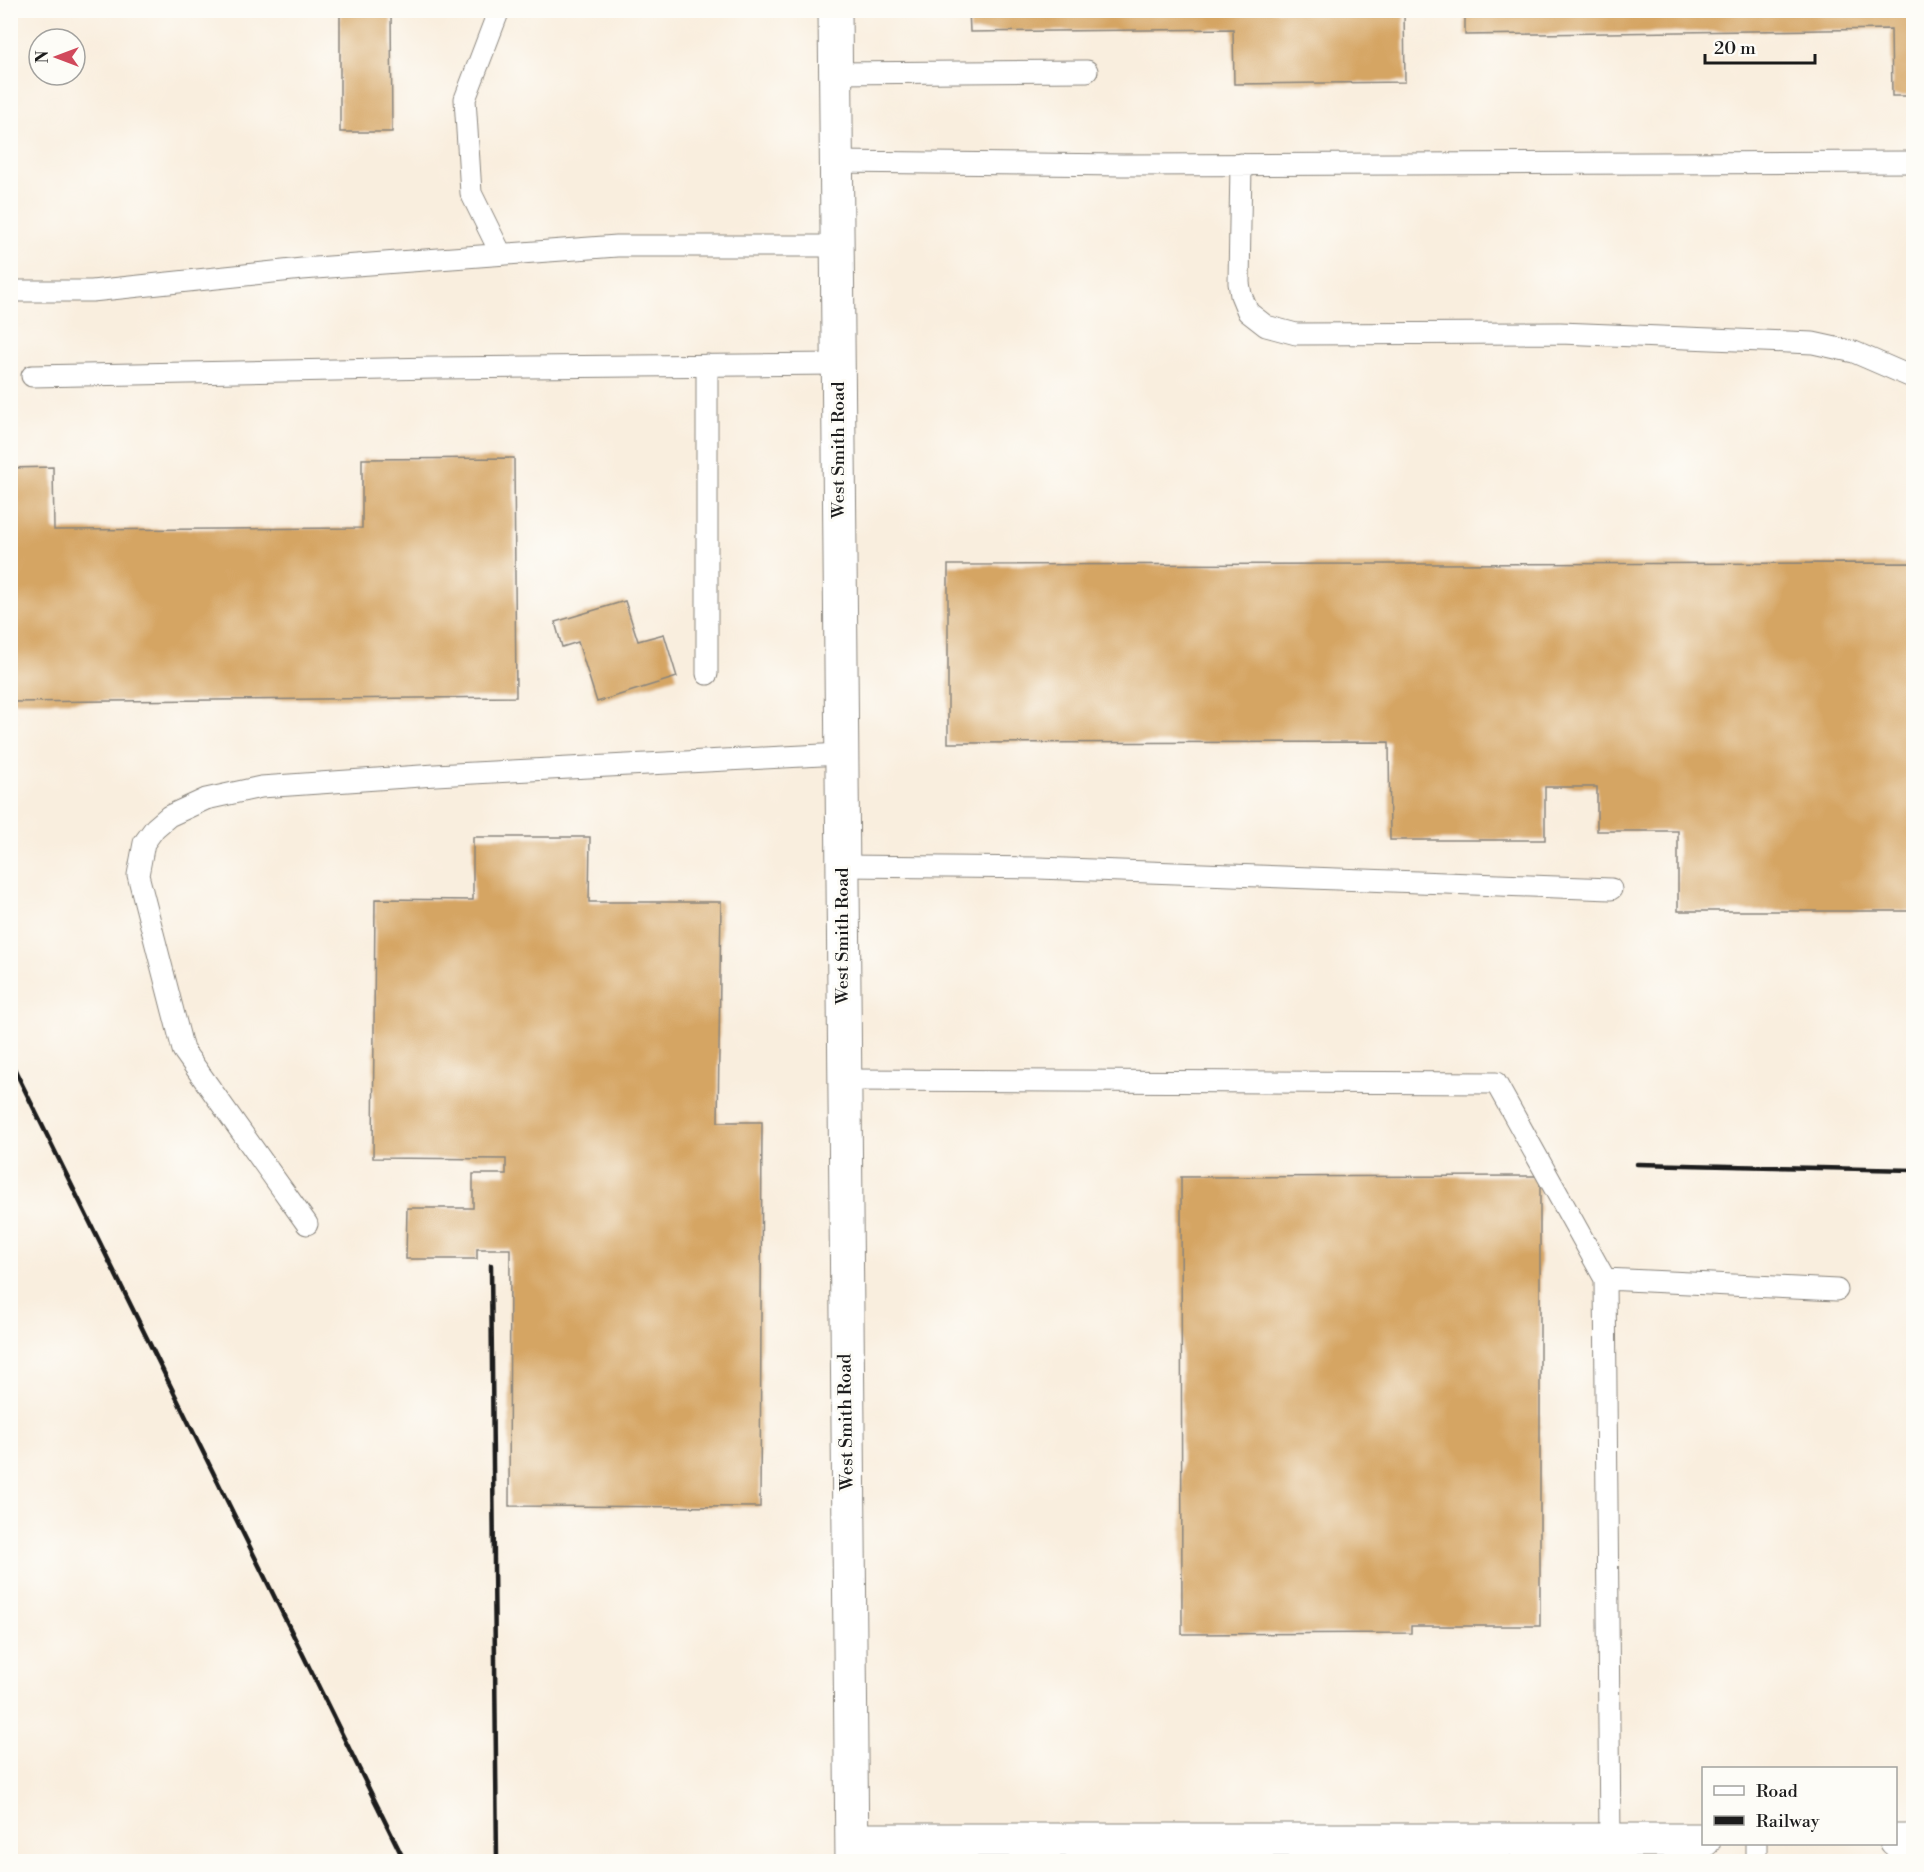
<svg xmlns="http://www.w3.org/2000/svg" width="1924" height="1872" font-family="'Libre Bodoni',serif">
<rect width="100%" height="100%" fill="#fdfcf7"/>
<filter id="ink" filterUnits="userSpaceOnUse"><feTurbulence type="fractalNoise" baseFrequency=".0167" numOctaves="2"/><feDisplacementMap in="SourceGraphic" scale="12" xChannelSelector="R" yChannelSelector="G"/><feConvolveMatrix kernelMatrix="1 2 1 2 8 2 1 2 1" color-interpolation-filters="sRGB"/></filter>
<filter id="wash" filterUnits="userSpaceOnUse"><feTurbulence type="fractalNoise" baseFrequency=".008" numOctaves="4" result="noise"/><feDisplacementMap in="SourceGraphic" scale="24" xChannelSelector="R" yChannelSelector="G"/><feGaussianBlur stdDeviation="1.35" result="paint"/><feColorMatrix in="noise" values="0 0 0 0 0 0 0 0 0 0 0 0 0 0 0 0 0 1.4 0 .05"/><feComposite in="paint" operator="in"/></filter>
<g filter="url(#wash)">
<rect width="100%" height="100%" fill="#f9eede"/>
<g id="blocks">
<path fill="#d5a563" d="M340,10h51l1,122h-52z
M969,10h435l1,72 -171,2 -1,-55 -263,3z
M1465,10h449v86h-22l-1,-67 -426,6z
M514,458l2,239 -506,5v-234l43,-1 1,63 308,-2v-69z
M1914,563v348h-236v-80h-81v-44h-52v53h-155l-1,-98 -441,1v-178z
M625,601l13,40 26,-7 13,43 -80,25 -19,-60 -16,5 -7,-25z
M473,837h117l-1,65h132l-3,220h44l-2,385 -251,-1 1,-257h-33v10h-71l1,-51h66v-34h33v-15l-133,-1 2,-259 98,1z
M1540,1176v450h-129v7l-229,1 -1,-457z"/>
</g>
</g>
<g filter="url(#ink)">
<use href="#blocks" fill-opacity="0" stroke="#8a857d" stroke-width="1.5"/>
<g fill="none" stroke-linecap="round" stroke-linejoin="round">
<defs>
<path id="service" d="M499,10l-34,89 6,94 30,61
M835,73l252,-2
M836,162l287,3 791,-3
M1241,164l-2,119 2,12 7,17 18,14 30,8 264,-1 253,10 41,9 60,26
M10,291h82l210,-22 315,-23h220
M707,365v309
M32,376l403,-8 403,-4
M842,866l196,2 573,21
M844,1080l652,3 109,196 232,11
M307,1224l-124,-174 -45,-175 6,-32 11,-15 14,-12 37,-17 55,-12 174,-12 406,-21
M1605,1279l5,561
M1756,1862v-18"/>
<path id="tertiary" d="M835,10l17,1852
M852,1840h852
M1896,1840h18"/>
</defs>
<use href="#service" stroke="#8a857d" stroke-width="23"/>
<use href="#tertiary" stroke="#8a857d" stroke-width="35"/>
<use href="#service" stroke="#fff" stroke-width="21"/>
<use href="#tertiary" stroke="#fff" stroke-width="33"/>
<path stroke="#1c1c1c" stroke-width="4.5" d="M10,1060l395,802
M1637,1164l277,6
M491,1265l6,597"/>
</g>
</g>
<g text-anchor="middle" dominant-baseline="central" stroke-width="6" stroke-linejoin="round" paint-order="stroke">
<g font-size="18" fill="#1c1c1c" stroke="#fdfcf7">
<text transform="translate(838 450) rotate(-90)">West Smith Road</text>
<text transform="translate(842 936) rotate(-90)">West Smith Road</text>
<text transform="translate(846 1422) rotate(-91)">West Smith Road</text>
</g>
</g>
<rect width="1924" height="1872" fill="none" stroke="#fdfcf7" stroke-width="36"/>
<rect x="1702" y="1767" width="195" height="78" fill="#fdfcf7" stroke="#a3a29f" stroke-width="1.5"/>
<rect x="1714" y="1786" width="30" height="9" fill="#ffffff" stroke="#a3a29f" stroke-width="1.5"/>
<text x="1756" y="1797" font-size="18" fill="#1c1c1c">Road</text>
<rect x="1714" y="1816" width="30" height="9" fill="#1c1c1c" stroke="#a3a29f" stroke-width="1.5"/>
<text x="1756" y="1827" font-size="18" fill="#1c1c1c">Railway</text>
<g transform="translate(57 57) rotate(270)"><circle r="28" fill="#fdfcf7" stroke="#a3a29f" stroke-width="1.5"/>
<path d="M0-4.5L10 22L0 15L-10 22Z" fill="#d1495b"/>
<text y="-9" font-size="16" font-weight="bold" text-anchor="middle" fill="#1c1c1c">N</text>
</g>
<path d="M1705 54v9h110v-9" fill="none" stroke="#1c1c1c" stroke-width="3"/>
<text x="1714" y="54" font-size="18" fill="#1c1c1c" stroke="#fdfcf7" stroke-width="4.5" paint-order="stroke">20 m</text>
</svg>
